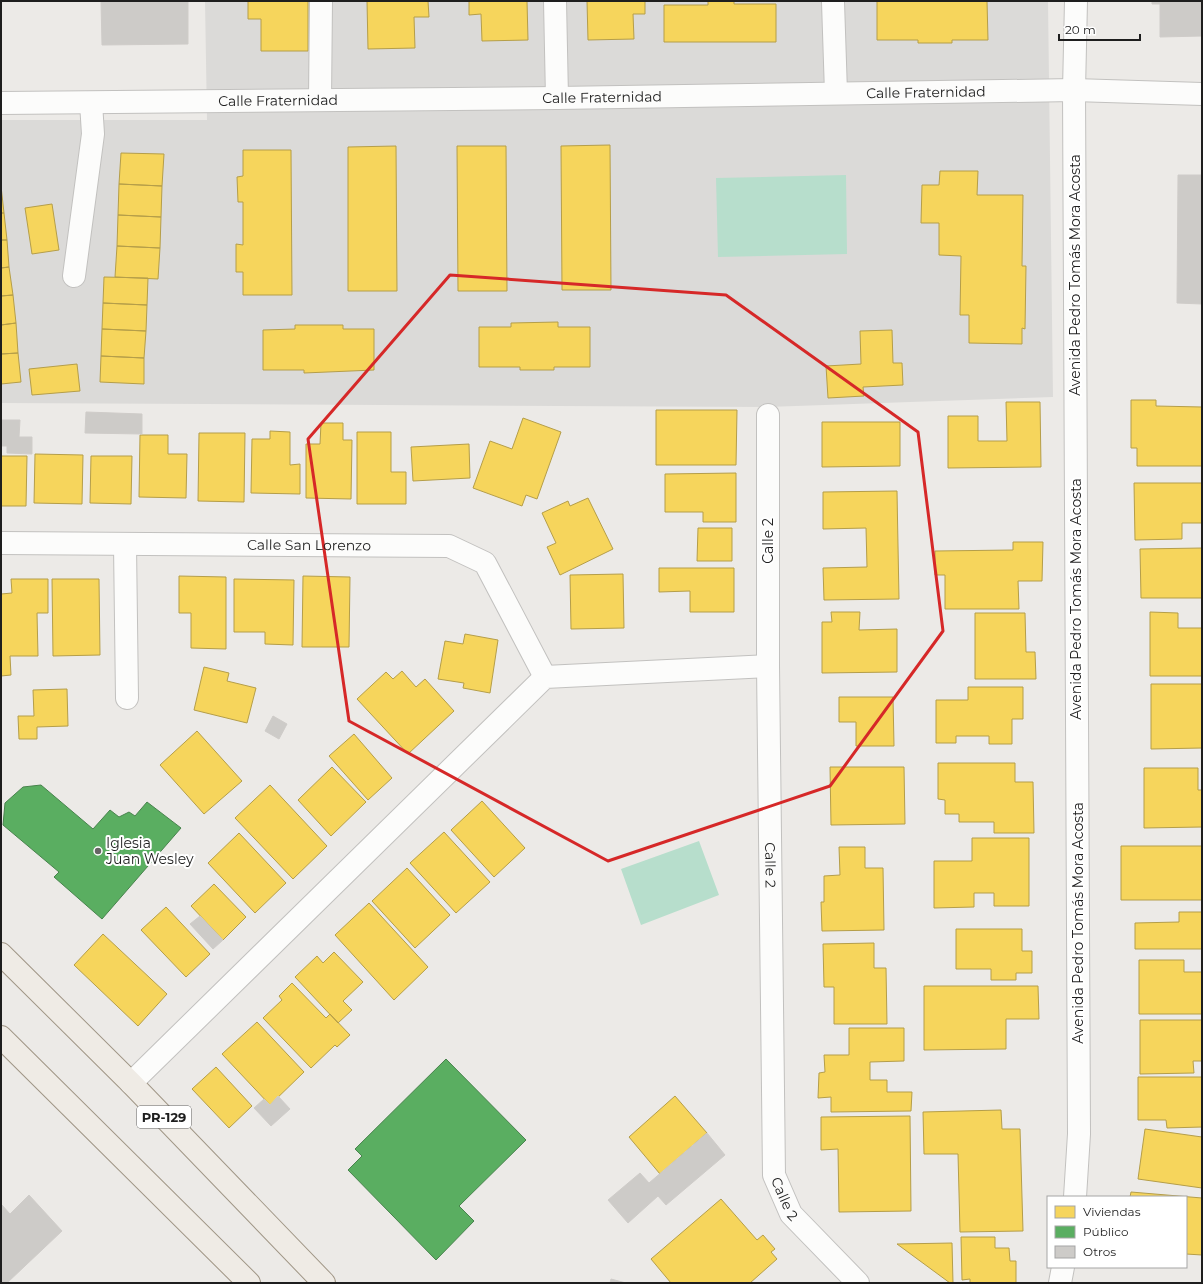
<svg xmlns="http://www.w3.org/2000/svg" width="1203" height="1284" font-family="Montserrat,sans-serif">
<rect width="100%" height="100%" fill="#eceae7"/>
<path fill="#dbdad8" d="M205,1h843l5,396 -286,10 -766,-4v-283h206z"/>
<path fill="#b7decc" d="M846,175l1,79 -129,3 -2,-79z
M699,841l20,54 -78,30 -20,-56z"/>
<path fill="#f6d55c" stroke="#b59e49" d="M248,1h60v50h-47v-32h-13z
M367,1h61l1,16h-15l1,31 -47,1z
M469,1h58l1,39 -46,1 -1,-27 -12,1z
M587,1h58v13h-12l1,25 -46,1z
M708,1h26v3h42v38h-112v-37h44z
M877,1h110l1,39h-36v3h-34v-3h-41z
M610,145l1,145h-49l-1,-144z
M396,146l1,145h-49v-144z
M457,146h49l1,145h-49z
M243,150h48l1,145h-49v-23h-7v-28l7,1v-43h-5l-1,-25 6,-1z
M121,153l43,1 -2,32 -43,-2z
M940,171h38l-1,24h46l-1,71h4l-1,63 -3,-1v16l-53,-1v-28h-9l1,-59 -22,-1v-32h-18l1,-38h17z
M119,184l43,2 -1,31 -43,-2z
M1,186l3,27h-3z
M52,204l7,46 -27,4 -7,-46z
M1,213h3l3,27h-6z
M118,215l43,2 -1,31 -43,-2z
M1,240h6l2,27 -8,1z
M117,246l43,2 -2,31 -43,-2z
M9,267l4,28 -12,1v-28z
M104,277l44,1 -1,27 -44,-2z
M13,295l3,28 -15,2v-29z
M103,303l44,2 -1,26 -44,-2z
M558,322v5h32v40h-36v3h-34v-3h-41v-40h32v-4z
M16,323l2,30 -17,1v-29z
M295,325h48v4h31v41l-70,3v-3h-41v-40l32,-1z
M102,329l44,2 -2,27 -43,-2z
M892,330l1,33h9l1,22 -40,2 1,9 -36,2 -2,-32 35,-2 -1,-33z
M18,353l3,29 -20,2v-30z
M101,356l43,2v26l-44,-2z
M77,364l3,27 -48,4 -3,-26z
M1131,400h25v6l46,1v59h-65v-18h-6z
M1006,402h34l1,65 -93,1v-52h30v25h29z
M656,410h81l-1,55h-80z
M523,418l38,14 -24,67 -11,-4 -4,11 -49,-18 17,-47 22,8z
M822,422h78v44l-78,1z
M321,423h22v17h9l-1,59 -45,-1v-54h14z
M270,431l20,1v33l10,-1v30l-49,-1 1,-54h18z
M357,432h34v40h15v32h-49z
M199,433h46l-1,69 -46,-1z
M140,435h28v19h19l-1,44 -47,-1z
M469,444l1,34 -57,3 -2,-34z
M35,454l48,1 -1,49 -48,-1z
M1,456h26l-1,50h-25z
M91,456h41l-1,48 -41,-1z
M736,473v49h-33v-10h-38v-38z
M1134,483h68v40h-20v16l-47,1z
M897,491l2,108 -75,1 -1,-32 44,-1 -1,-39 -43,1v-37z
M588,498l25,51 -53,26 -13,-28 9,-4 -14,-30 26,-12 2,5z
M698,528h34v33h-35z
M1013,542h30l-1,39h-24l1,28h-74v-34h-10v-24l78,-1z
M1202,548v50h-61l-1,-49z
M659,568h75v44h-44v-21l-31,1z
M623,574l1,54 -53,1 -1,-54z
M179,576l47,1v72l-35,-1v-35h-12z
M303,576l47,1 -1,70h-47z
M11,579h37v34h-11l1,43h-28l1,19 -10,1v-82l11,-1z
M52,579h47l1,76 -47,1z
M234,579l60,1 -1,65 -28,-1v-12h-31z
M831,612h29l-1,18 38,-1v43l-75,1v-51h10z
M1150,612l28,1v15h24v48h-52z
M975,613h50l1,39h9l1,27h-61z
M465,634l33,6 -8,53 -27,-5 1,-5 -26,-4 7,-38 18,3z
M204,667l25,6 -2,8 29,7 -9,35 -53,-13z
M402,671l14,16 9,-8 29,32 -46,43 -51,-55 29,-27 7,7z
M1151,684h51v64l-51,1z
M968,687h55v32h-11v25h-23v-8h-33v7h-20v-43h32z
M67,689l1,37 -31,1v12h-18l-1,-23h16l-1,-26z
M839,697h54l1,49h-38v-24h-17z
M197,731l45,50 -38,33 -44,-49z
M354,734l38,44 -24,22 -39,-44z
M938,763h77v19h18l1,51h-40v-11h-35v-8h-14v-14l-7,-1z
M332,767l34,35 -35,34 -33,-36z
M830,767h74l1,57 -74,1z
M1144,768h54v22h4v37l-58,1z
M270,785l57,61 -34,33 -58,-61z
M482,801l43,47 -31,29 -43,-47z
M444,832l46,50 -34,31 -46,-50z
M239,833l47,50 -31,30 -47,-50z
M972,838h57v68h-35v-13h-20v14l-40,1v-47h38z
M1121,846h81v54h-81z
M839,847h26v21h18l1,62 -62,1 -1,-29h3v-26l16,-1z
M407,868l43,47 -35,33 -43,-47z
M214,884l32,33 -23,23 -32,-34z
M369,903l59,64 -34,33 -59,-65z
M166,907l44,47 -24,23 -45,-47z
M1179,912h23v37h-67v-26l44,-1z
M956,929h66v22h10v22h-16v7h-25v-11h-35z
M103,934l64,60 -29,32 -64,-61z
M874,943v25h12l1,56h-53v-37h-10l-1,-43z
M334,952l29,30 -20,19 9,9 -14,13 -43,-46 22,-21 6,7z
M1139,960h45v12h18v42h-63z
M292,983l34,35 4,-4 20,21 -13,12 -2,-2 -24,23 -48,-50 19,-18 -3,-4z
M924,986h114l1,33h-33v30l-82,1z
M1140,1020h62v41h-9l1,12 -54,1z
M257,1022l47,50 -34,33 -48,-51z
M849,1028h55v33l-34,1v18h17v12h25l-1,19 -80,1v-15l-13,1 1,-25 6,-1 -1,-17h25z
M216,1067l36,39 -23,22 -37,-39z
M1138,1077h64v50l-35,1 -1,-8h-28z
M675,1096l32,37 -47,41 -31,-37z
M1001,1110l1,19h18l3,102 -63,1 -2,-78h-34l-1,-42z
M910,1116l1,95 -72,1 -1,-63 -17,1v-33z
M1145,1129l57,8v51l-64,-9z
M1131,1192l71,6v57l-16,-1v-57h-56z
M721,1199l36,41 6,-5 12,14 -4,3 6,7 -27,24h-79l-20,-24z
M961,1237h34v11h14l1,13h6v22h-46v-4l-8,1z
M952,1243l1,40h-3l-53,-39z"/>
<path fill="#5aae61" stroke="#48834d" d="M41,785l52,44 17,-19 9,7 10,-5 6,4 12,-14 34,26 -79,91 -48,-42 5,-5 -56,-47 2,-22 18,-16z
M446,1059l80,81 -67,66 15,15 -38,39 -88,-90 14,-14 -7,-7z"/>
<path fill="#cdcbc8" stroke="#cfccc9" d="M101,1h87v43l-86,1z
M1152,1h50v35l-42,1v-33h-8z
M1178,175h24v129l-25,-1z
M86,412l56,2v20l-57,-1z
M1,420h19l-1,17h13v17l-25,-1v-7h-6z
M273,716l14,8 -8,15 -14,-8z
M200,916l23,24 -10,9 -23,-25z
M278,1096l12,13 -19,17 -17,-18 10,-9 6,6z
M707,1133l18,22 -59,50 -8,-9 -30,27 -20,-23 32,-27 9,10z
M29,1195l33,36 -55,52h-6v-79l9,10z
M611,1279l15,4h-16z"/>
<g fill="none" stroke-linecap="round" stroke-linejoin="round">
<defs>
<g id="minor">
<path d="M555,1l2,97"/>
<path d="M833,2l3,91"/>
<path d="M320,99l1,-98"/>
<path id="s1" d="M1,103l556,-5 517,-8 128,4"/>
<path d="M74,276l19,-142 -2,-31"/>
<path id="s2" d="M768,415v251l6,509 17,39 67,69"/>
<path id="s3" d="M1,543l448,3 36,17 60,114"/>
<path d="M125,545l2,153"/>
<path d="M131,1083l414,-406 223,-11"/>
<path d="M1075,1197l4,-63 -5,-1044 2,-89"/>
<path d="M1060,1283l3,-16"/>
</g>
<path id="major" d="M1,954l130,129 193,200
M1,1037l248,246"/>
</defs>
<use href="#minor" stroke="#c2c1bf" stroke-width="24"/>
<use href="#major" stroke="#a09686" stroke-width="24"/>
<use href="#minor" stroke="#fcfcfb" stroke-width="22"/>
<use href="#major" stroke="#efebe5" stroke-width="22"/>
</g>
<path fill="none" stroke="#d62828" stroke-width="3" stroke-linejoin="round" d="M450,275l276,20 192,137 25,199 -113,155 -222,75 -259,-140 -41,-282z"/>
<circle fill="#666564" stroke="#fff" stroke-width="1.5" cx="98" cy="851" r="4"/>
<g text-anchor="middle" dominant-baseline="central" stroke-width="4" stroke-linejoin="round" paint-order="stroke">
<rect fill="#fff" stroke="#626262" stroke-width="1" x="137" y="1106" width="54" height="22" rx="3"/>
<g font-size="13" font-weight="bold" fill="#1e1e1e">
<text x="164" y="1117">PR-129</text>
</g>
<g font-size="14" fill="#1e1e1e" stroke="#fff">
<text stroke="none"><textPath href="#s1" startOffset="925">Calle Fraternidad</textPath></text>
<text stroke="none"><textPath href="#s1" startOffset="601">Calle Fraternidad</textPath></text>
<text stroke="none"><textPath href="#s1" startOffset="277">Calle Fraternidad</textPath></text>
<text transform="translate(1075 275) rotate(-90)">Avenida Pedro Tomás Mora Acosta</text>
<text transform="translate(768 541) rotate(-90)">Calle 2</text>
<text stroke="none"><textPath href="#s3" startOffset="308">Calle San Lorenzo</textPath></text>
<text transform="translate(1076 599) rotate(-90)">Avenida Pedro Tomás Mora Acosta</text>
<text stroke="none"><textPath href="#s2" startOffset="450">Calle 2</textPath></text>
<text transform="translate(1078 923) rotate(-90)">Avenida Pedro Tomás Mora Acosta</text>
<text stroke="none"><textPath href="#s2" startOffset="786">Calle 2</textPath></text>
</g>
<g font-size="14" fill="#1e1e1e" stroke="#fff" text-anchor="start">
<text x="106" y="843">Iglesia<tspan x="106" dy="16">Juan Wesley</tspan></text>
</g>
</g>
<rect width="1203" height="1284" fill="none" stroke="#1e1e1e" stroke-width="4"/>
<rect x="1047" y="1196" width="140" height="72" fill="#ffffff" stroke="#a5a5a5"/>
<rect x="1055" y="1206" width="20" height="12" fill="#f6d55c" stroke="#a5a5a5"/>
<text x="1083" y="1216" font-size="12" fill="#1e1e1e">Viviendas</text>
<rect x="1055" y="1226" width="20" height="12" fill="#5aae61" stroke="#a5a5a5"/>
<text x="1083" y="1236" font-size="12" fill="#1e1e1e">Público</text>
<rect x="1055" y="1246" width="20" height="12" fill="#cdcbc8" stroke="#a5a5a5"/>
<text x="1083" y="1256" font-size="12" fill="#1e1e1e">Otros</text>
<path d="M1059 34v6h81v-6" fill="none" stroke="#1e1e1e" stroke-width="2"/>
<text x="1065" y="34" font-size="12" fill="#1e1e1e" stroke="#ffffff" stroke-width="3" paint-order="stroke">20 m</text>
</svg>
